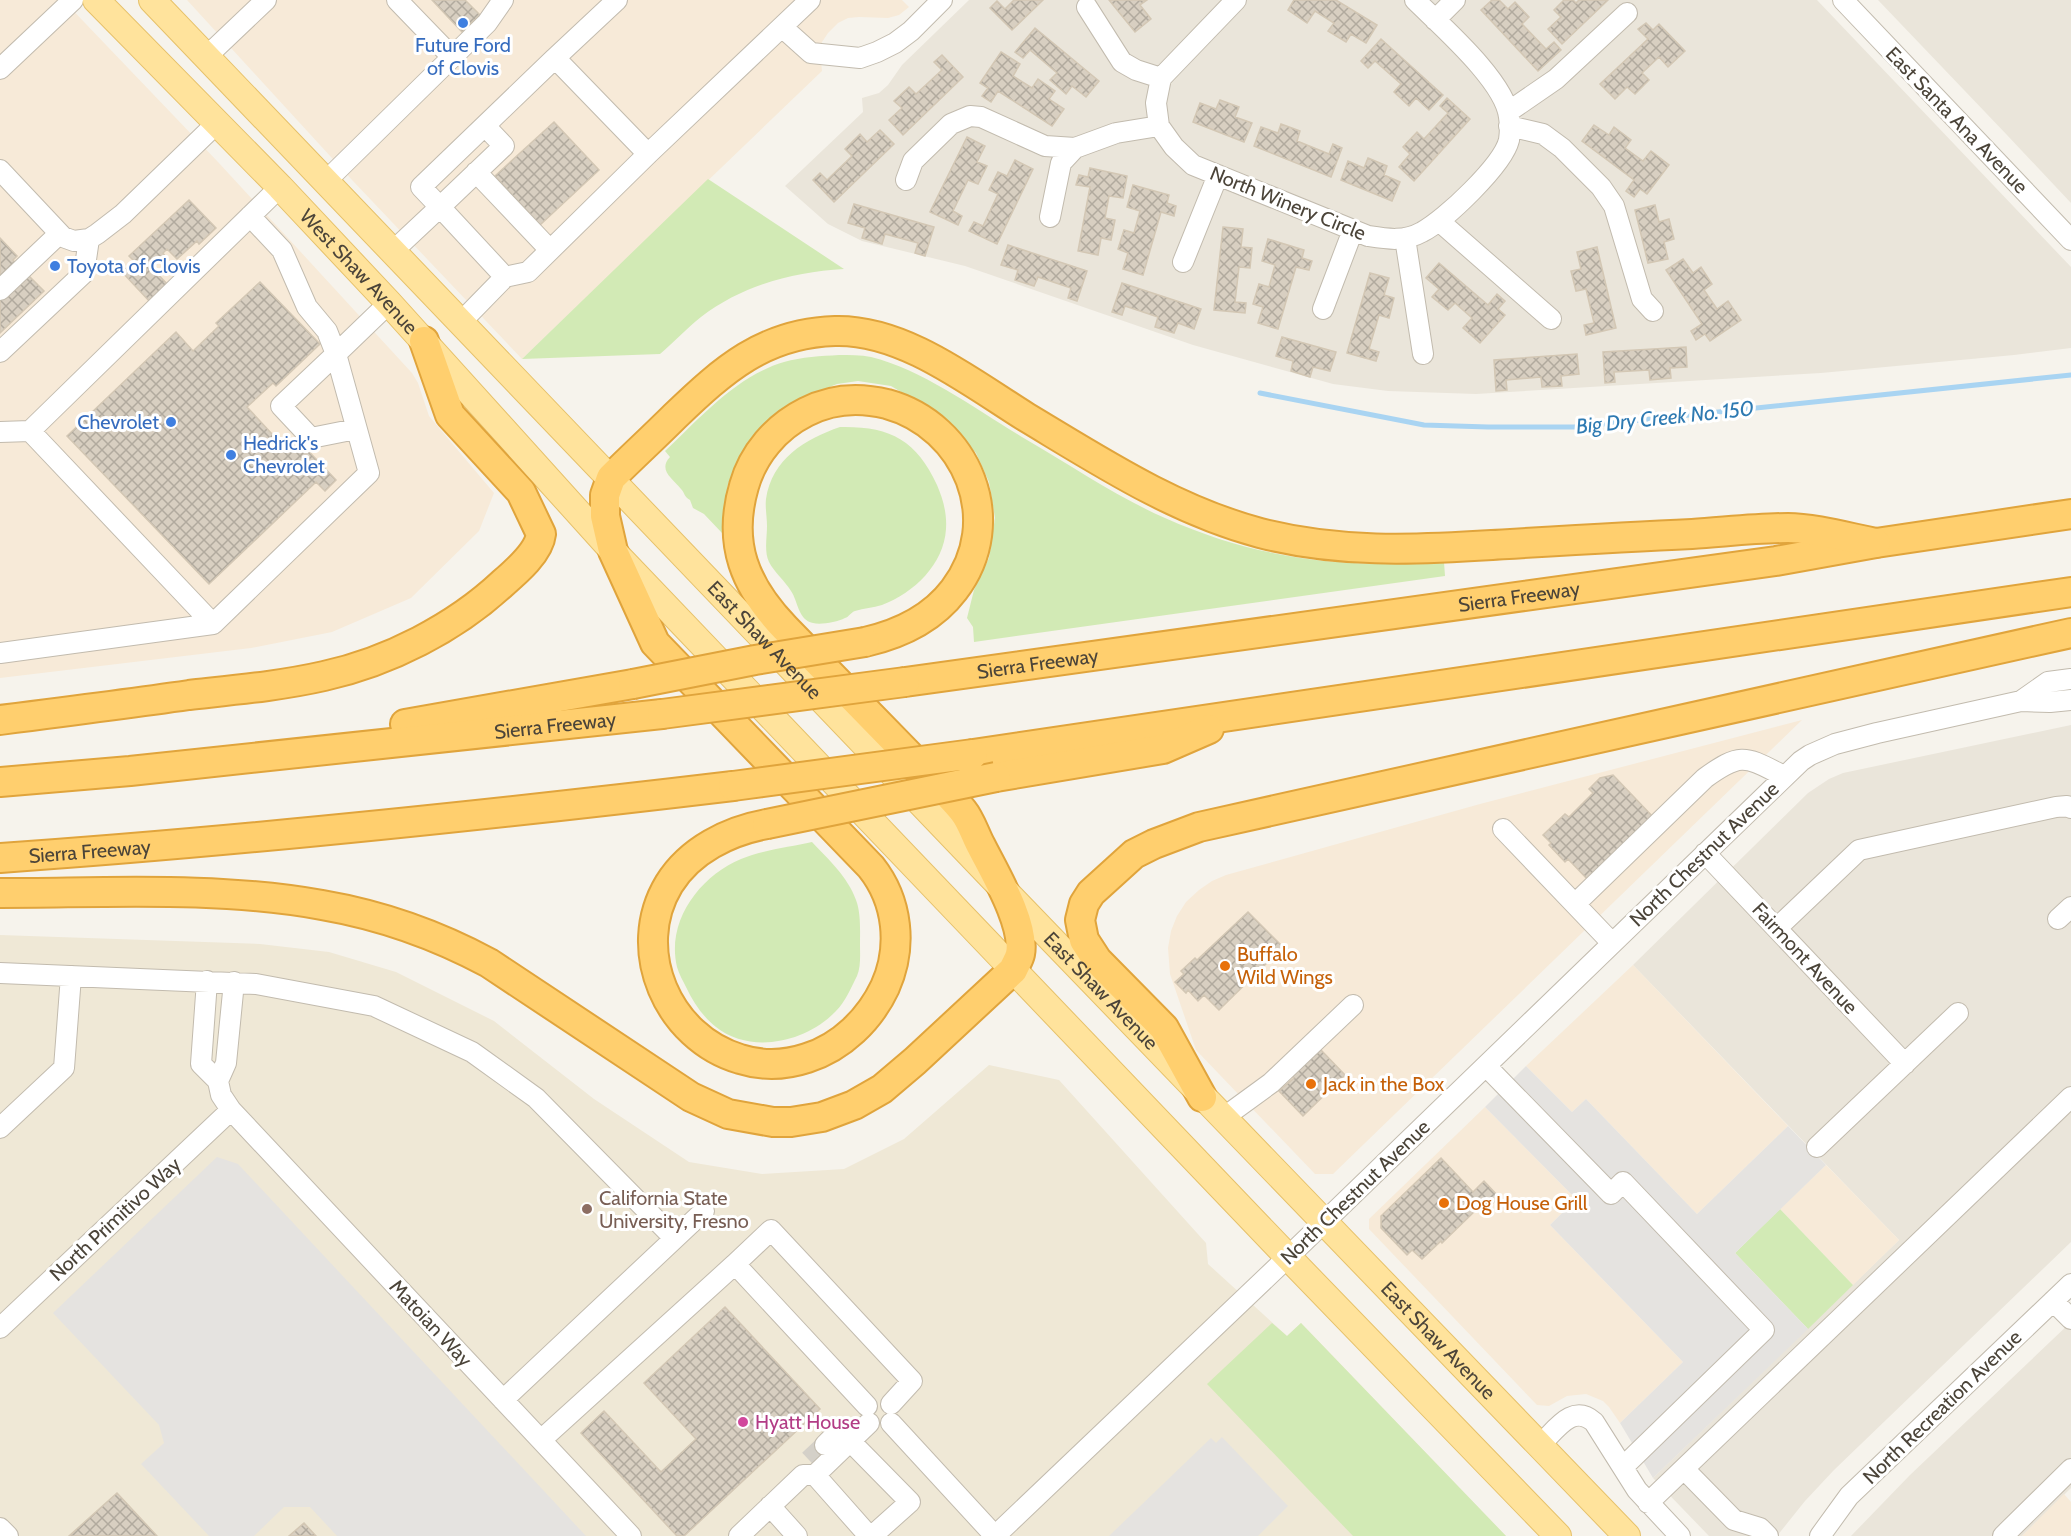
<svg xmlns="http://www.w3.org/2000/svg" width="2071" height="1536" font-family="Cabin,sans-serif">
<defs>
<pattern id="building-cross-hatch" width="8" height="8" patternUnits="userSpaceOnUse" patternTransform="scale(1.5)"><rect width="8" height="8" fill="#d8cfc1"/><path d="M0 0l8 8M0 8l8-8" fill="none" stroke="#b1aa9e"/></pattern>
</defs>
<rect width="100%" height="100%" fill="#f6f3ec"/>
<path fill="#eae5da" d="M969,0h848l254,267v81l-57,7 -193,18 -345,21 -88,-3 -55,-7 -140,-39 -228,-79 -103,-25 -34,-17 -43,-38 78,-74 -1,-14 17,-5 9,-8 14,-20z
M1878,0h193v203l-64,-68z
M2071,725v517l-237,228 -29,31 -28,35h-68l-56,-58 246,-238 -266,-275 175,-172 21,-14 14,-6z
M2071,1322v166l-49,48h-171l59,-61z"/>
<path fill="#f7ead8" d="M0,0h63l155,162 194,211 6,10 11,33 65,77 -15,38 -68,67 -79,34 -81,16 -251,30z
M187,0h715l7,7 -10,8 -11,3 -29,-1 -11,1 -10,5 -10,10 -6,9 -2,8 2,21 -300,288 -169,-178z
M1802,720l-469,454h-18l-119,-124 -26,-76 -2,-26 3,-17 6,-15 9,-14 13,-12 13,-9 14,-6 254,-71z
M1633,965l155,161 -91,88 -111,-115 -14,13 -46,-46z
M1485,1107l91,92 -26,26 133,137 -63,61 -11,-16 -6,-6 -17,-7 -19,2 -18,10 -12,-1 -168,-176v-10z
M1826,1165l73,75 -46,45 -73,-76z
M2064,1494l7,8v34h-49z"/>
<path fill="#efe8d6" d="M0,935l260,9 69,8 67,20 98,49 100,78 95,63 73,12 82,-5 60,-30 85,-74 70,15 147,163 2,21 79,72 14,-13 205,213h-1506z"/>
<path fill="#d2eab5" d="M708,179l136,90c-51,3 -101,16 -143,48 -14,11 -27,25 -41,37l-138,5z
M839,355c10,0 22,0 32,2 53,13 109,55 156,83 45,26 90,57 138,78 94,42 177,50 279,44l1,14 -471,66 -1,-15 -6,-9 7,-28 15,-32 6,-40 -6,-36 -13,-29 -34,-37 -51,-30 -33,-5 -21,3 -30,12 -22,12 -20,15 -15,18 -12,20 -10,23 -4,24v25h-2l-18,-19 -11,-6 -3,-8c-6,-3 -5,-7 -9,-11 -9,-11 -23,-19 -11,-32l-5,-6c35,-33 71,-75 119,-89 18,-5 37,-6 55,-7z
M840,427c49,-1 76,12 97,58 6,14 10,28 9,44 -2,35 -32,64 -64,76 -9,3 -18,3 -27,6 -4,1 -6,6 -10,7 -8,4 -24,7 -32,5 -15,-3 -15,-22 -22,-32 -6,-10 -17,-19 -22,-29 -5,-10 -2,-25 -2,-36 0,-9 -2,-19 -1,-27 6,-40 39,-60 74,-72z
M812,842c16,17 36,35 44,58 5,13 4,30 4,45 0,9 1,22 -3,31 -6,12 -12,26 -21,35 -29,31 -85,44 -120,16 -13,-10 -23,-25 -30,-40 -3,-6 -7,-13 -9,-20 -11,-46 23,-91 64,-108 21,-9 49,-12 71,-17z
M1780,1209l73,76 -45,44 -73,-76z
M1272,1323l15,13 14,-13 205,213h-153l-146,-152z"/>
<path fill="#e5e3e0" d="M1526,1066l46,46 14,-13 111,115 91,-88 38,39 -91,88 73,76 -155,149 -33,-55 63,-61 -133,-137 26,-26 -91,-92z
M217,1157l21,7 348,372h-249l-27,-29h-26l-30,29h-45l-68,-72 23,-21 -5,-18 -106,-112z
M1222,1437l66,69 -30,30h-149l102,-98 5,5z"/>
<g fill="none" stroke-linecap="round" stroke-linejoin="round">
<path stroke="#a9d4f2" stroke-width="5" d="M1260,393l164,32 64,2h87l496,-52"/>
</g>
<path fill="url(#building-cross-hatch)" stroke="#d3c7b4" stroke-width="1.5" d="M432,0h33l15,15 -18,17z
M1014,0h29l-31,30 -22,-22 7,-7 8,8z
M1109,0h38l-7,5 11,14 -16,13z
M1294,0h42l41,25 -11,18 -15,-9 -5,8 -18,-11 6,-8 -19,-12 -8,12 -19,-13z
M1492,0h7l9,9 7,-7 14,15 -7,7 24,25 8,-7 7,8 -23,21 -57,-61z
M1564,0h9l3,3 3,-3h29l-46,44 -14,-15 13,-12 -7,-7z
M1646,23l7,7 6,-6 26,27 -17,16 -9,-10 -17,16 7,7 -14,14 -8,-7 -12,12 -15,-15 48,-45 -10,-10z
M1035,28l64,53 -13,16 -14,-11 -6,8 -16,-14 7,-7 -27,-23 -7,8 -8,-6z
M1381,39l62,56 -14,15 -13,-12 -7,8 -15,-14 7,-8 -26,-23 -7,7 -7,-7z
M1001,52l19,12 -7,12 19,12 6,-9 17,12 -6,8 15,10 -12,17 -54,-35 -7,11 -9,-6 6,-8 -8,-5z
M942,55l21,22 -60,58 -14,-15 13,-12 -8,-7 15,-14 7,7 26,-24 -8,-8z
M1447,98l23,21 -56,62 -15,-14 11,-13 -7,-7 14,-15 7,7 24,-26 -8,-7z
M1220,100l19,7 -4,10 17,6 -8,19 -51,-20 7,-19 16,6z
M554,122l45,48 -59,55 -45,-49z
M1281,124l19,7 -3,10 32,13 4,-10 9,4 -11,29 -77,-31 7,-19 17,6z
M1594,125l15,10 5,-8 17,13 -6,8 18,13 8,-10 18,14 -22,29 -7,-5 -6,8 -8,-6 8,-11 -52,-39z
M880,130l14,14 -60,58 -21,-22 7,-7 7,7 25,-24 -7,-7 15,-15 7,8z
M967,137l18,9 -8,16 10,4 -9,18 -10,-4 -15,31 9,5 -4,9 -28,-13z
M1368,158l19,8 -3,9 16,7 -8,19 -51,-21 7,-19 16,7z
M1015,160l18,9 -36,75 -28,-13 5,-9 9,4 15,-32 -9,-4 9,-18 9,4z
M1090,168l37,8 -4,22 -14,-2 -4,22 10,2 -4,20 -10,-2 -3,17 -20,-4 12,-64 -14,-2 3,-10 9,2z
M1133,185l36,10 -2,8 9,3 -2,10 -13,-4 -18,63 -20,-6 5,-16 -10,-4 6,-19 10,3 6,-22 -13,-4z
M189,200l27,28 -17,16 -2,-3 -20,18 -10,-10 -4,4 2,3 -13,12 17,18 -18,17 -29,-31 12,-11 -5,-5z
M854,204l80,23 -9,29 -10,-3 3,-10 -33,-9 -3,10 -20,-6 3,-10 -17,-5z
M1655,205l4,17 10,-3 5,20 -10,3 4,17 -20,4 -13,-53z
M1223,227l20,2 -2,18 11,1 -2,20 -11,-1 -4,35 11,1 -1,10 -31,-3z
M0,238l17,18 -4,4 31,31 -44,42z
M1268,239l36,11 -2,8 10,3 -3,9 -13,-3 -18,62 -20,-6 5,-16 -10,-3 6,-20 10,3 6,-22 -13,-4z
M1008,245l79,26 -10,30 -9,-3 3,-10 -33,-11 -4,9 -19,-6 3,-10 -17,-5z
M1597,247l19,81 -30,7 -2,-10 10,-2 -8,-34 -10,2 -5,-20 10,-2 -4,-17z
M1683,259l10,14 8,-6 11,17 -8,6 13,19 11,-8 13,19 -31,21 -5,-7 -9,6 -5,-9 11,-7 -36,-54z
M1439,263l49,42 9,-11 8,7 -7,8 7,6 -25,28 -17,-15 9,-10 -17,-15 -7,7 -16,-13 7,-8 -13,-11z
M1370,273l19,5 -5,17 10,3 -5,20 -10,-3 -10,34 10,3 -3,9 -29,-8z
M260,282l60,62 -44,42 -3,-3 -26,24 38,41 11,-10 40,42 -11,11 -9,-9 -107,102 -142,-148 109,-104 17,19 26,-25 -3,-3z
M1122,283l79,26 -7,20 -16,-6 -4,10 -19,-6 3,-10 -33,-11 -3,9 -10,-3z
M1282,337l54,15 -6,19 -17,-4 -3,10 -19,-6 2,-10 -17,-5z
M1686,347l1,20 -17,1 1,10 -21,2 -1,-10 -35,2 1,10 -10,1 -2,-31z
M1577,354l2,20 -18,2 1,10 -20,1 -1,-10 -35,3 1,10 -11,1 -2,-31z
M1613,775l41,43 -65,63 -21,-22 -3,3 -16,-17 2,-2 -8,-8 22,-21 4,3 24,-24 -4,-4 11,-11z
M1248,912l35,35 -64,63 -15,-15 -6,6 -10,-11 -2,3 -11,-11 9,-8 -3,-3 14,-13 2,2z
M1321,1050l24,25 -42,41 -24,-25 15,-13 -3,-3z
M1441,1158l32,34 11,-11 15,16 -17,17 -5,-5 -35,34 -1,-2 -19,18 -10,-9 -5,5 -26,-27v-12z
M725,1307l95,102 -136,127h-7l-96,-103 23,-22 57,61 35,-33 -52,-56z
M117,1493l40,43h-88z
M304,1523l12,13h-27z"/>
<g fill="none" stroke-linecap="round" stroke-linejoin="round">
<path stroke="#d4d0c8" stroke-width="20" stroke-dasharray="20 10" stroke-linecap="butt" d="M809,1460l16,-15"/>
<defs>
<path id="minor" d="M397,0l55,57
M617,0l-62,58 93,96
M1236,0l-75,78 -5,25 3,23 15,21 19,18 175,71c19,3 36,6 54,-4 23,-12 81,-67 87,-92 1,-7 1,-17 0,-23 -4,-36 -68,-91 -94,-117
M1843,0l228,240
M1087,7l35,55 14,8 25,8
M1435,20l20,-20
M782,27l29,26 49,5 17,-6 18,-9 16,-12 31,-31
M206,57l60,-57
M0,69l73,-69
M1508,112l48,-33 71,-66
M485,126l19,20 -64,61 65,70
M1509,126l34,8 19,14 39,39 13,19 28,93 11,12
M0,170l63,67 11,4 15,-2 8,-5 26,-20 93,-90
M476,172l74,78
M906,180l7,-19 38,-37 19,-8 11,1 64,29 30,2 41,-15 43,-7
M326,181l161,-158 16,-23
M280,187l-250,244 183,193 156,-151 -33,-119 53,-51
M250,216l32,34 25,57 20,24 9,23 -55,52 30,32 45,-9
M1050,217l11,-54 14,-15
M1439,221l112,98
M1405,238l18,116
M393,251l47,-44 -19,-20 134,-129
M1183,262l35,-87
M0,290l59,-56
M1323,309l30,-79
M461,322l44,-45 23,-5 120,-118 162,-154
M0,352l84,-79 5,-34
M0,432l30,-1
M0,653l213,-29
M2021,701l27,-19 23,-3
M1503,829l109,114
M1705,853l200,211
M1575,904l130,-126c37,-27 41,-21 79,-2
M2058,919l13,-12
M1777,928l82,-78 197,-43 11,-1 4,2
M0,973l256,11 118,22 98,46 64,46 138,140
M207,981l-6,83 17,17 3,14 10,15 400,426
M1486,1066l125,128 12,-12 141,148 -141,137
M218,1081l8,-18 8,-81
M1223,1118l48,-35 82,-78
M0,1128l64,-60 7,-92
M1817,1147l141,-134
M735,1264l36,-34 141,151 -21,23
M2053,1301l18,18
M0,1328l231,-218
M503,1400l201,-189
M891,1423l104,113
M541,1440l194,-176 132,142
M850,1441l60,61 -38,34
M825,1445l6,-6 6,-1 9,8
M1540,1445c16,-15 32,-42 54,-23l43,68 43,46
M1684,1469l50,51 26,8 8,8
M815,1475l54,61
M1648,1503l423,-406
M770,1506l27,30
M0,1528l8,8
M739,1536l64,-61h12l54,-52
M995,1536l293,-279 513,-496 9,-6 25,-11 42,-11 144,-32 29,1 21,-2
M1820,1536l29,-40 222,-212
M2003,1536l68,-67"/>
<g id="major">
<path id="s1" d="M96,0l184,187 109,116 224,248 675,706 270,279"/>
<path id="s2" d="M152,0l851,889 624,647"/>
</g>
<g id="highway">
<path id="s3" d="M905,682l871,-121 100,-18 195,-29"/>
<path d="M0,720c63,-8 126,-16 189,-25 45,-5 91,-9 135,-19 64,-14 131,-48 179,-93 14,-12 36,-31 38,-49l-20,-42 -71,-77 -26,-74"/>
<path d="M405,724l228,-40"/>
<path d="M973,754l1098,-162"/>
<path d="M996,777l167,-28 46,-20"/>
<path id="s4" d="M0,782l130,-11 532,-57"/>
<path d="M767,824c-38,7 -77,26 -98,60 -40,66 -1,154 71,175 22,7 46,6 67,-1 35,-11 63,-39 78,-71 18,-40 13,-86 -14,-120l-216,-224 -42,-92 -8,-35v-21l6,-17c21,-21 43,-41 64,-62 48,-46 89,-83 160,-85 68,-2 135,51 191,86 75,45 148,93 234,116 77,20 154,17 232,12 67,-4 133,-8 200,-11 32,-2 64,-6 96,-6 26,0 62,10 88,15"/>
<path id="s5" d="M0,858c245,-17 489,-43 733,-72"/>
<path d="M0,893c106,0 218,-7 322,12 58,10 115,30 167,58l202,134 37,17 45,8h18l31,-5 32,-12 28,-16 33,-28 98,-91c2,-5 6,-11 7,-16 6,-29 -26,-82 -39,-108 -6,-11 -10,-25 -18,-35 -17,-21 -39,-40 -58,-60 -40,-41 -80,-82 -120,-123 -40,-42 -58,-84 -41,-142 9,-32 32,-59 62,-74 25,-13 53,-15 81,-8 80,22 120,117 67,186 -22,29 -54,44 -89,52"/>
<path d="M1202,1097l-38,-69 -67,-68 -13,-20 -4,-20 4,-16 7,-11 43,-39 20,-10 45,-17 872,-194"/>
</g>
</defs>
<use href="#minor" stroke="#c2bbae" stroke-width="22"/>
<use href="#major" stroke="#e6c16a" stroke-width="28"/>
<use href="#highway" stroke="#e0a43c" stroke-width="32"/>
<use href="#minor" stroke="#fff" stroke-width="20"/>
<use href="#major" stroke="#ffe39c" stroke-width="26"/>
<use href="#highway" stroke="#ffcf6e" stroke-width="28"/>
<defs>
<path id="highway-bridge" d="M633,684l122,-24 110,-18
M662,714l243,-32
M733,786l240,-32
M767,824l229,-47"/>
</defs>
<use href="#highway-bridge" stroke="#e0a43c" stroke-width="32" stroke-linecap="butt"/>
<use href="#highway-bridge" stroke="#ffcf6e" stroke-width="28"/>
</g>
<g fill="#3f7fe0" stroke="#fff" stroke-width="2">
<circle cx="463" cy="23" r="6"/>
<circle cx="55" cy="266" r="6"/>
<circle cx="171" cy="422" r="6"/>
<circle cx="231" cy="455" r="6"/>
</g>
<g fill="#e8710a" stroke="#fff" stroke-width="2">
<circle cx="1225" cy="966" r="6"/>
<circle cx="1311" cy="1084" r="6"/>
<circle cx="1444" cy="1203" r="6"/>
</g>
<circle fill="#8d6e63" stroke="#fff" stroke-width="2" cx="587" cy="1209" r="6"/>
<circle fill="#d1479c" stroke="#fff" stroke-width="2" cx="743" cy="1422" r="6"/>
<g text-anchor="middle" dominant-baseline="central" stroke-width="6" stroke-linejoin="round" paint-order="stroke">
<g font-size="20" fill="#366cbe" stroke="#fff" text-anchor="start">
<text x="463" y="45" text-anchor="middle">Future Ford<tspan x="463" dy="23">of Clovis</tspan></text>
<text x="67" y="266">Toyota of Clovis</text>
<text x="159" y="422" text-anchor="end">Chevrolet</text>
<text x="243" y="443">Hedrick's<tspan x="243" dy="23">Chevrolet</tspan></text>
</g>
<g font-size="20" fill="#4b4439" stroke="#fff">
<text transform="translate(1957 120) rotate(46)">East Santa Ana Avenue</text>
<text transform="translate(1288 203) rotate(22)">North Winery Circle</text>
<text stroke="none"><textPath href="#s1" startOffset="378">West Shaw Avenue</textPath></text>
<text stroke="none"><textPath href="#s3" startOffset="620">Sierra Freeway</textPath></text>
<text stroke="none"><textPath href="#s2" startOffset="886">East Shaw Avenue</textPath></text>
<text stroke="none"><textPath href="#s3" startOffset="134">Sierra Freeway</textPath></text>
<text stroke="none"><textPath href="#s4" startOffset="558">Sierra Freeway</textPath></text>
<text stroke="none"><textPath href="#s5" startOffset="90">Sierra Freeway</textPath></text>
<text transform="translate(1704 854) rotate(-44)">North Chestnut Avenue</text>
<text transform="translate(1805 958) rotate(47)">Fairmont Avenue</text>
<text stroke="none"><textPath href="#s2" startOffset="1372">East Shaw Avenue</textPath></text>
<text transform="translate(1355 1192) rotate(-44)">North Chestnut Avenue</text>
<text transform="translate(115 1219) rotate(-43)">North Primitivo Way</text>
<text transform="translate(431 1323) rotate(47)">Matoian Way</text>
<text stroke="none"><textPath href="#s2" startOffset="1858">East Shaw Avenue</textPath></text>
<text transform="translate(1942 1407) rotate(-44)">North Recreation Avenue</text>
</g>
<g font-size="20" fill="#c56008" stroke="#fff" text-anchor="start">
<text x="1237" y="954">Buffalo<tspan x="1237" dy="23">Wild Wings</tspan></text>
<text x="1323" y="1084">Jack in the Box</text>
<text x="1456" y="1203">Dog House Grill</text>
</g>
<g font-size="20" fill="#785e54" stroke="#fff" text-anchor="start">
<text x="599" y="1198">California State<tspan x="599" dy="23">University, Fresno</tspan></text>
</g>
<g font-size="20" fill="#b23c85" stroke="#fff" text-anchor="start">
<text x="755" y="1422">Hyatt House</text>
</g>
<g font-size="21" font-style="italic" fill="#2e7ab2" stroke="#fff">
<text transform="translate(1665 417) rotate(-6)">Big Dry Creek No. 150</text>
</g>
</g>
</svg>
